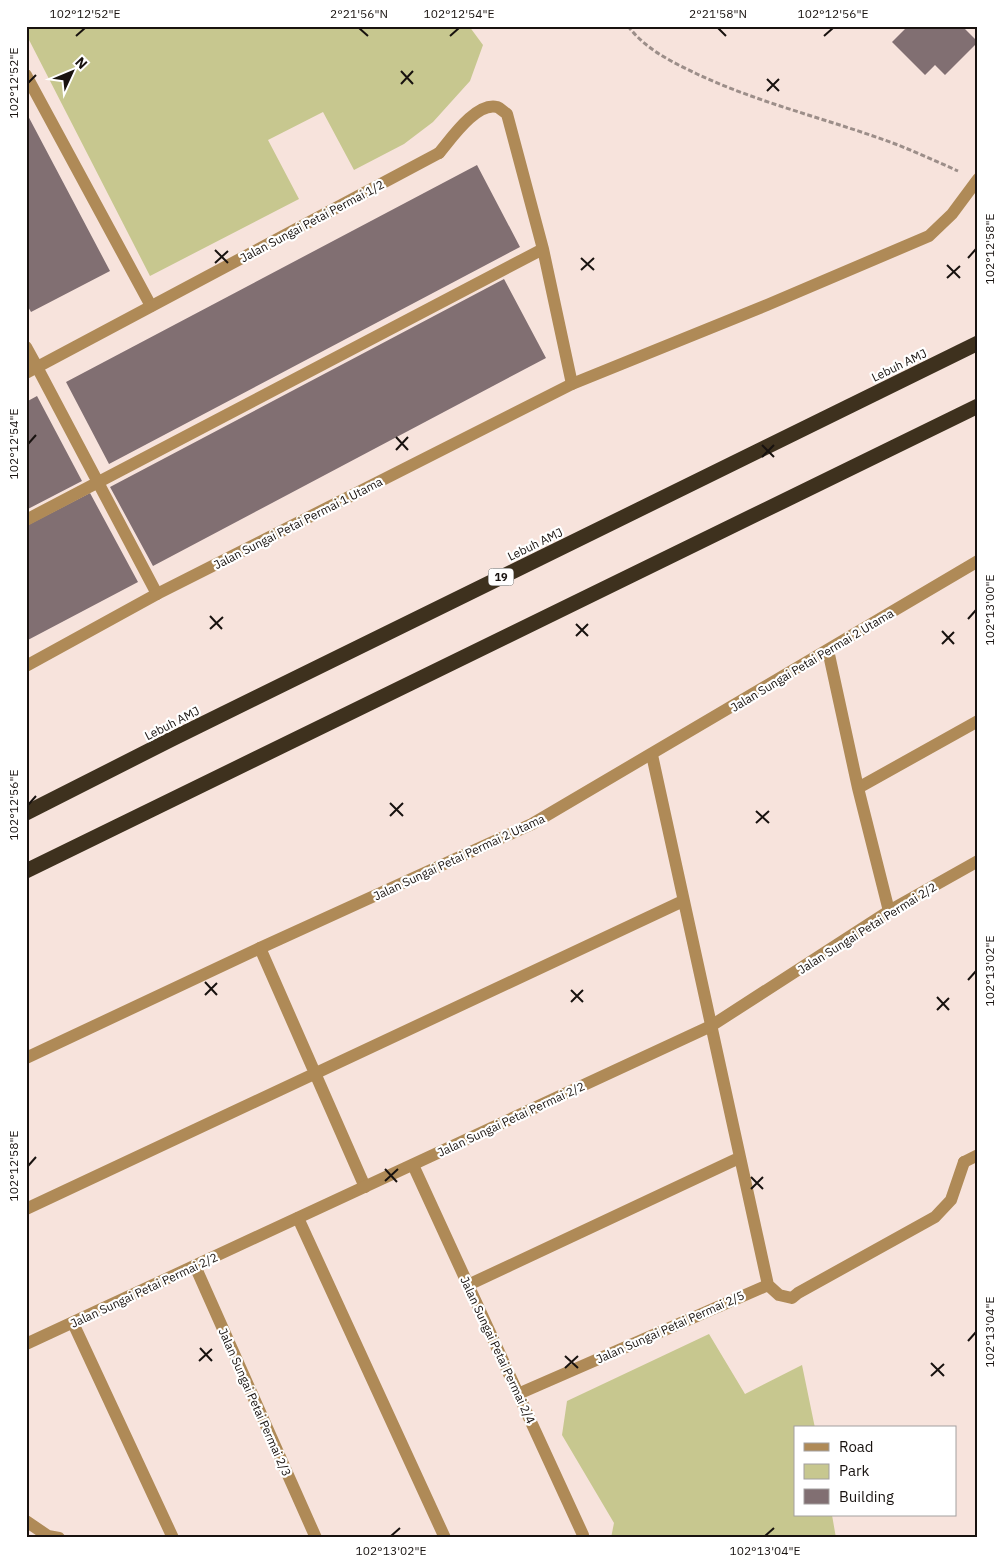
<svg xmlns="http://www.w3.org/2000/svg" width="1004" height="1564" font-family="'IBM Plex Sans',sans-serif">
<rect width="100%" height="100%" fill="#f7e3dc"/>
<path fill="#c7c78f" d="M26,26h443l14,19 -13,36 -37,41 -29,22 -50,26 -31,-58 -55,28 31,59 -149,77 -124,-242z
M709,1334l36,60 57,-29 13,63h-20v87h37l4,23h-225l3,-15 -52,-88 5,-34z"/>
<path fill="#816f72" d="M908,26h54l16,16 -33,33 -10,-10 -10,10 -33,-33z
M26,112l84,159 -79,41 -5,-9z
M477,165l43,82 -411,217 -43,-82z
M504,279l42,79 -393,208 -43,-79z
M37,396l45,85 -56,29v-108z
M90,493l48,89 -112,59v-115z"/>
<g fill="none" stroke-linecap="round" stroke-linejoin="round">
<path stroke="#9c8e89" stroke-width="3" stroke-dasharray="5 2.5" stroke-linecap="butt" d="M628,26c17,23 44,36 69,48 64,30 135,46 201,71 20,8 40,17 60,26"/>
<path stroke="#af8a57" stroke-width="12" d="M26,75l125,231
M439,153c12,-14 37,-51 58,-46 3,1 7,5 10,7l36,135 29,135
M37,367l120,227
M26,520l517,-271
M828,650l30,138 31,123
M652,755l116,530 11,10 13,3 6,-5 137,-76 16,-17 13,-38
M858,788l120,-67
M260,948l105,239
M26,1209l657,-308
M298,1218l147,320
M468,1285l271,-127
M73,1323l100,215
M26,1521l22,15 11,2"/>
<path stroke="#af8a57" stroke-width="12" d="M26,347l11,20
M26,373l413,-220
M26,666l131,-72 415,-210 195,-79 162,-69 23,-22 26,-35
M26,1058l234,-110 272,-124 446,-263
M964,1162l14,-7
M413,1165l170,370
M195,1266l121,272
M26,1344l685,-318 178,-115 89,-50
M518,1394l250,-109"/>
<path stroke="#3e311e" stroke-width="15" d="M26,813l146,-74 806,-396
M26,871l952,-465"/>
</g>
<path fill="none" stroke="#18120f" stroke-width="2" d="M359,28l9,8M718,28l8,8M76,36l9,-8M450,36l9,-8M824,36l9,-8M401,71l12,13M767,79l12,12M28,83l8,-8M401,84l12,-13M767,91l12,-12M215,250l13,13M581,258l13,12M968,258l8,-9M215,263l13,-12M947,265l13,13M581,270l13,-12M947,278l13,-12M396,437l12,13M28,444l8,-9M762,445l12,12M396,450l12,-13M762,457l12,-12M210,616l12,13M968,619l8,-9M576,624l12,12M210,629l13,-12M942,631l12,13M576,636l12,-12M942,644l12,-12M390,803l13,13M28,805l8,-9M756,811l13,12M390,816l13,-13M756,823l13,-12M968,980l8,-9M205,982l12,13M571,990l12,12M205,995l12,-12M937,997l12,13M571,1002l12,-12M937,1010l12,-12M28,1166l8,-9M385,1169l12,13M751,1177l12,12M385,1181l13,-12M751,1189l12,-12M968,1341l8,-9M200,1348l12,13M565,1356l13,12M199,1361l13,-12M931,1363l13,13M565,1368l13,-12M931,1376l13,-12M391,1536l9,-8M765,1536l9,-8"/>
<g text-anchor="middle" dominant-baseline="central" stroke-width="4.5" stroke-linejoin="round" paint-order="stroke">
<rect fill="#fff" stroke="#5d5957" stroke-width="1" x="488.5" y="568.5" width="25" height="17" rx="4"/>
<g font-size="11" font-weight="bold" fill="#18120f">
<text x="501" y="577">19</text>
</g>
<g font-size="12" fill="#18120f" stroke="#fff">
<text transform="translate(312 221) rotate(-28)">Jalan Sungai Petai Permai 1/2</text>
<text transform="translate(899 365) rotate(-26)">Lebuh AMJ</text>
<text transform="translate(298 523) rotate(-27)">Jalan Sungai Petai Permai 1 Utama</text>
<text transform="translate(535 544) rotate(-26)">Lebuh AMJ</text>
<text transform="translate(812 660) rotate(-31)">Jalan Sungai Petai Permai 2 Utama</text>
<text transform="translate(172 723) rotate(-27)">Lebuh AMJ</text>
<text transform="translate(459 857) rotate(-25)">Jalan Sungai Petai Permai 2 Utama</text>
<text transform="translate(867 928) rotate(-32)">Jalan Sungai Petai Permai 2/2</text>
<text transform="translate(511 1119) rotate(-25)">Jalan Sungai Petai Permai 2/2</text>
<text transform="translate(144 1290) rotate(-25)">Jalan Sungai Petai Permai 2/2</text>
<text transform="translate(670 1327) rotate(-24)">Jalan Sungai Petai Permai 2/5</text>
<text transform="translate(498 1350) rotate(65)">Jalan Sungai Petai Permai 2/4</text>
<text transform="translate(255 1402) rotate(66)">Jalan Sungai Petai Permai 2/3</text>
</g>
</g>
<rect width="1004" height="1564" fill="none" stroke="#ffffff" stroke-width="55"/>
<rect x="794" y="1426" width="162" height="90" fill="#ffffff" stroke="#a3a09f"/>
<rect x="804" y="1443" width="25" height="8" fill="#af8a57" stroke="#a3a09f"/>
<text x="839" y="1452" font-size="15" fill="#18120f">Road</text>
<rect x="804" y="1464" width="25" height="15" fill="#c7c78f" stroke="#a3a09f"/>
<text x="839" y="1476" font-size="15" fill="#18120f">Park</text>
<rect x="804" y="1489" width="25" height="15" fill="#816f72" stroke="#a3a09f"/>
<text x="839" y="1502" font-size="15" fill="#18120f">Building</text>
<g transform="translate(72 72) rotate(46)" stroke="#ffffff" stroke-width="4" paint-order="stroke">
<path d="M0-4L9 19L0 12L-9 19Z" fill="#18120f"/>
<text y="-8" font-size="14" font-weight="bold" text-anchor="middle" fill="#18120f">N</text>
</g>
<rect x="28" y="28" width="948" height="1508" fill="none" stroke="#18120f" stroke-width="2"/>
<g font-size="12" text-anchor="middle" fill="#18120f">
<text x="85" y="18">102°12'52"E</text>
<text x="359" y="18">2°21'56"N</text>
<text x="459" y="18">102°12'54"E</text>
<text x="718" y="18">2°21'58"N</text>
<text x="833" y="18">102°12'56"E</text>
<text transform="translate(14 83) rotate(-90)" y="4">102°12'52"E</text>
<text transform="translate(990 249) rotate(-90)" y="4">102°12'58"E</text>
<text transform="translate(14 444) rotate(-90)" y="4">102°12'54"E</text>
<text transform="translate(990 610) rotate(-90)" y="4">102°13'00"E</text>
<text transform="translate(14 805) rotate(-90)" y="4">102°12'56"E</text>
<text transform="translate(990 971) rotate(-90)" y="4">102°13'02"E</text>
<text transform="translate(14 1166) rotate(-90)" y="4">102°12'58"E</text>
<text transform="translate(990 1332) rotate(-90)" y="4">102°13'04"E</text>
<text x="391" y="1555">102°13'02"E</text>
<text x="765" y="1555">102°13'04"E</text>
</g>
</svg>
